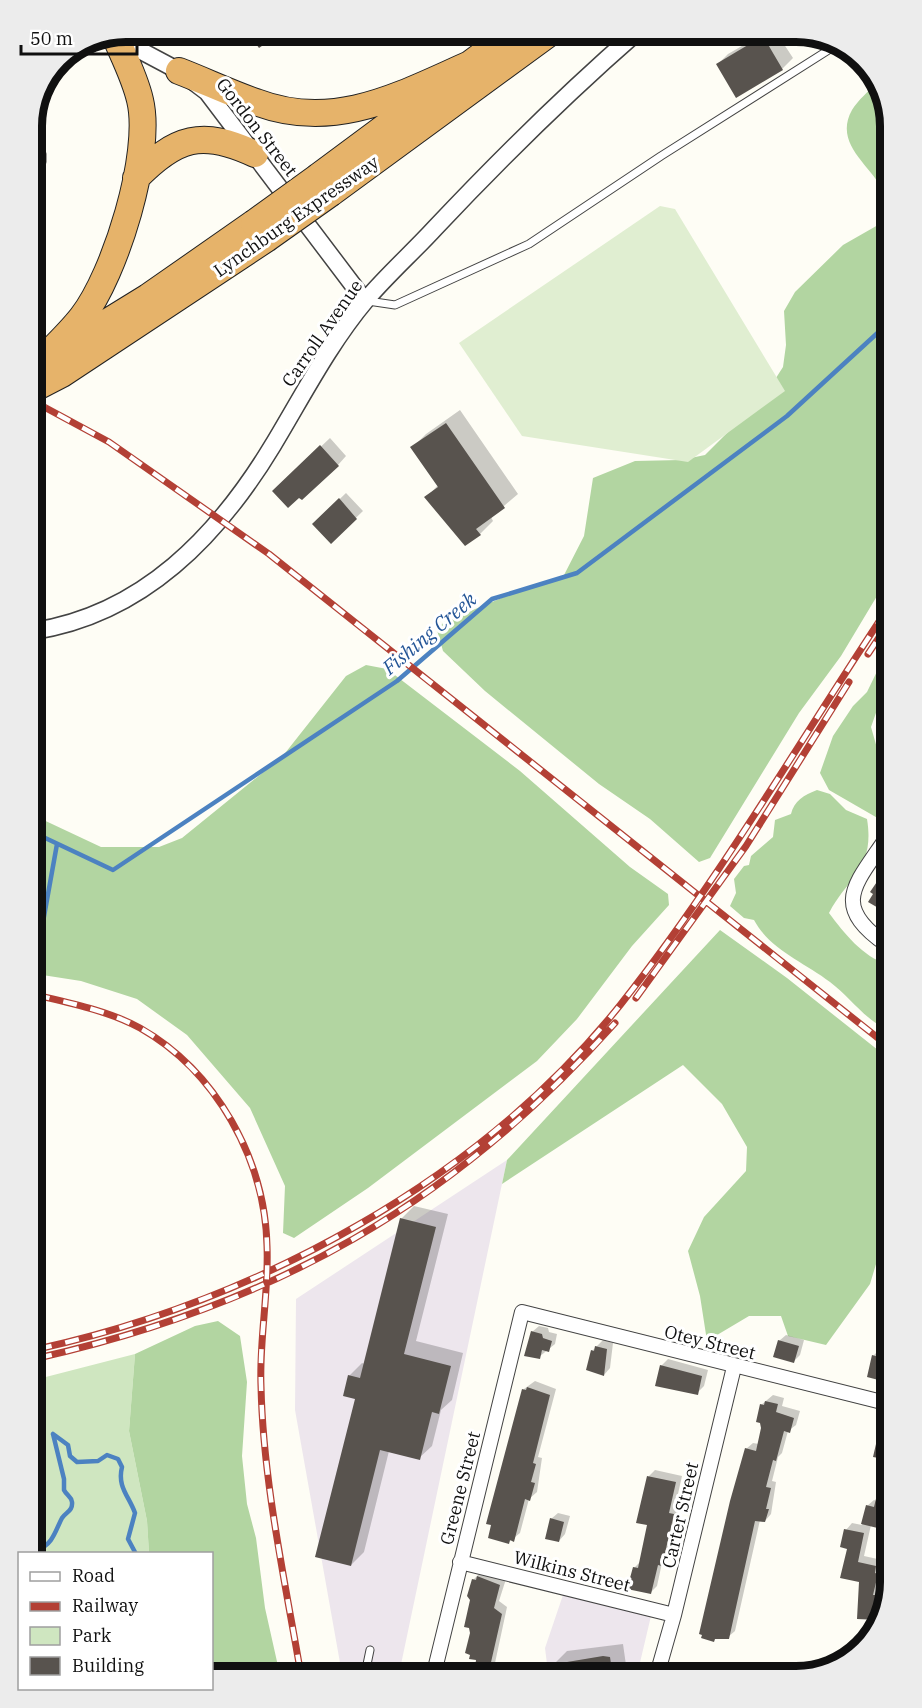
<svg xmlns="http://www.w3.org/2000/svg" width="922" height="1708" font-family="'IBM Plex Serif',serif">
<rect width="100%" height="100%" fill="#fefdf5"/>
<path fill="#ede6ed" d="M507,1160l-108,514h-57l-47,-264 1,-111z
M563,1595l88,21 -13,55 -90,1 -3,-24z"/>
<path fill="#cfe6c0" d="M135,1354l-6,77 18,90 2,32h-110l-1,-174z"/>
<path fill="#b2d5a1" d="M877,82l6,7 1,103c-13,-27 -51,-48 -32,-82 6,-10 17,-19 25,-28z
M884,217l2,364 -45,75 -42,57 -89,145 -11,4 -49,-43 -51,-35 -114,-93 -42,-40 -6,-21 7,-8 89,-37 30,-8 21,-41 9,-58 42,-17 46,-1 24,-5 60,-60 18,-28 3,-22 -2,-34 11,-19 48,-47 35,-20z
M886,653v55l-9,2 -6,17 6,21 9,11 1,56 -6,5 -52,-30 -9,-17 13,-37 20,-30 14,-14z
M366,665l21,4 133,102 110,96 38,27 1,11 -37,41 -55,73 -40,42 -169,127 -74,50 -11,-5 2,-47 -35,-78 -63,-73 -50,-36 -56,-18 -45,-7 -1,-158 66,31h58l23,-9 100,-81 64,-81z
M817,790l13,4 16,16 21,9c8,49 -18,57 -38,94 15,20 34,44 58,51l1,66c-24,-11 -38,-33 -58,-48 -26,-20 -60,-32 -76,-62l-10,-2 -14,-12 6,-13 -2,-14 10,-13 5,-1 2,-9 22,-19 2,-17 16,-6c3,-13 13,-19 26,-24z
M720,930l67,48 101,80 1,163 -19,63 -44,61 -38,-9 -7,-20h-32l-42,25 -7,-45 -12,-45 16,-34 42,-46 1,-24 -25,-43 -39,-39 -181,119 5,-24z
M218,1321l22,15 7,46 -5,74 5,48 9,34 9,70 15,67h-68v-121l-63,-1 -2,-32 -18,-90 6,-77 60,-28z"/>
<path fill="#e0eed1" d="M660,206l15,3 110,182 -97,71 -166,-26 -63,-93z"/>
<path fill="#0003" d="M346,32h26v4l-6,6 -19,2z
M766,32h10l17,26 -11,11 -45,26 -19,-31 10,-10z
M32,118l12,27 -12,13z
M460,410l58,84 -27,23 2,4 -13,13 -53,-37 11,-12 -26,-37 14,-14z
M330,438l16,18 -8,9 -39,30 -25,-4z
M346,493l17,18 -32,31 -17,-18z
M414,1206l34,8 -32,127 47,12 -11,47 -11,10 -9,36 -13,12 -30,-7 -25,101 -13,13 6,-167 -8,-22 13,-13 3,1 36,-145z
M539,1326l9,2 1,4 8,2 -2,10 -16,13 -7,-25z
M786,1335l18,5 -4,15 -6,6 -15,-20z
M603,1340l10,3 -3,25 -6,7 -12,-24z
M880,1349l9,3v27l-16,-23z
M668,1359l40,11 -4,16 -7,7 -36,-27z
M535,1381l21,8 -18,68 4,1 -5,34 -8,7 -9,34 -11,9 -16,-18 -5,-1 36,-134z
M773,1395l11,3 -2,8 18,5 -4,14 -8,6 -6,22 -4,4 -6,24 4,1 -5,32 -6,7 -5,-1 -25,111 -7,6 18,-188 7,-6 6,1 3,-16 -1,-23z
M890,1421v107l-19,-3 -7,31 18,4 -2,7 4,1 -5,21h5v14l-6,16 -18,-38 -14,-51 6,-7 10,2 5,-19 7,-6 3,1 8,-34 -6,-2 2,-8 -3,-12 8,-7z
M655,1470l27,6 -7,31 4,1 -11,50 -6,5 -5,23 -7,7 -16,-25 7,-7 8,-37v-48z
M558,1513l12,3 -5,18 -6,7 -8,-22z
M480,1573l26,6 -7,22 8,6 -12,56 -6,6 -11,-10 -6,-26 1,-53z
M623,1644l3,21 -5,6 -67,1 -1,-7 14,-14z"/>
<g fill="none" stroke-linecap="round" stroke-linejoin="round">
<path stroke="#4c82c1" stroke-width="4.5" d="M35,836h6l72,34 284,-189 95,-82 85,-26 210,-157 97,-89
M36,961l21,-117
M37,1238v4
M53,1434l15,11 2,11 7,6 21,-1 9,-6 11,4 4,8c-5,20 7,29 13,46l-7,26 8,15
M38,1549c15,-4 18,-20 24,-31 4,-6 11,-7 10,-16 -1,-6 -5,-6 -8,-12v-11l-11,-45"/>
</g>
<path fill="#58534e" d="M247,32h35l-23,16z
M344,32h22l1,12 -22,2z
M763,36l20,34 -47,28 -20,-34z
M446,423l59,85 -29,21 5,6 -16,11 -41,-49 14,-10 -28,-40z
M320,445l19,21 -37,34 -3,-2 -11,10 -16,-17z
M339,498l18,21 -26,25 -19,-20z
M887,867v46l-19,-11 5,-8 -3,-2z
M400,1218l36,9 -32,127 47,12 -12,48 -7,-2 -12,48 -40,-10 -29,116 -36,-9 40,-158 -12,-3 5,-21 12,3z
M531,1331l11,3 1,4 9,3 -3,11 -7,-2 -2,9 -16,-3z
M778,1340l21,6 -5,17 -21,-6z
M595,1346l12,3 -3,27 -18,-6 5,-20 3,1z
M872,1355l17,5 1,23 -23,-6z
M660,1365l42,11 -4,19 -43,-9z
M527,1387l23,8 -17,68 3,1 -5,18 4,1 -5,18 -5,-2 -11,43 -4,-2 -1,4 -21,-6 3,-13 -5,-1 36,-135 4,1z
M765,1401l13,3 -2,8 18,6 -4,15 -6,-2 -8,30 -3,-1 -7,27 5,1 -5,21h3l-4,13 -10,-1 -26,118h-14l-1,3 -13,-4 1,-3 -3,-1 31,-133 15,-53 11,3 5,-23 -1,-5 -4,-1 4,-18 4,1z
M876,1444l14,3v13l-17,-3z
M885,1461h5v70l-29,-7 5,-19 8,2z
M647,1476l29,6 -7,31 5,1 -12,52 -4,-1 -7,29 -24,-5 6,-22 5,1 9,-43 -11,-2z
M550,1518l14,4 -5,20 -14,-3z
M844,1529l20,4 -6,29 18,4 -1,7 3,1 -5,21h5l1,25 -22,-1 2,-37 -19,-4 7,-29 -7,-2z
M477,1576l23,9 -6,23 8,6 -13,57 -14,-3 1,-8 -7,-1 1,-4 -5,-2 5,-20 -1,-5 -5,-1 6,-27 -3,-4 5,-17 4,1z
M603,1656l7,1 2,14 -62,1 -1,-7z"/>
<g fill="none" stroke-linecap="round" stroke-linejoin="round">
<defs>
<path id="service" d="M32,132l10,22v8l-10,6
M368,301l27,4 134,-61 132,-88 177,-112
M365,1674l5,-24"/>
<path id="minor" d="M887,837c-31,47 -58,68 0,108
M460,1562l214,53
M658,1671l16,-56 60,-248
M434,1673l88,-361 368,92"/>
<path id="tertiary" d="M115,37l64,34 28,21 158,209
M34,631c109,-17 184,-95 239,-186 29,-48 56,-101 93,-145 21,-25 47,-48 69,-72 65,-69 131,-134 202,-196"/>
<path id="motorway" d="M179,71c26,10 51,22 77,31 78,30 144,-7 214,-38
M319,176l194,-144
M136,178c40,-41 66,-49 119,-24
M331,193l220,-161
M62,350l86,-53 106,-74
M35,367c15,-16 33,-32 47,-50 33,-42 71,-164 58,-217 -5,-22 -16,-43 -25,-64
M33,389l29,-15 204,-135"/>
</defs>
<use href="#service" stroke="#434343" stroke-width="9"/>
<use href="#minor" stroke="#434343" stroke-width="16"/>
<use href="#tertiary" stroke="#434343" stroke-width="19"/>
<use href="#motorway" stroke="#212121" stroke-width="28"/>
<use href="#service" stroke="#fff" stroke-width="7"/>
<use href="#minor" stroke="#fff" stroke-width="14"/>
<use href="#tertiary" stroke="#fff" stroke-width="16"/>
<use href="#motorway" stroke="#e6b36a" stroke-width="26"/>
<defs>
<path id="rail" d="M33,401l76,41 160,112 619,492
M868,654l18,-27
M36,995c34,8 73,16 104,33 76,43 125,131 127,218 2,47 -8,94 -6,140 2,95 24,195 40,289
M636,998l110,-152 103,-164
M38,1349c218,-48 442,-168 583,-345 98,-124 178,-262 265,-393
M38,1358c236,-53 415,-154 577,-335"/>
</defs>
<use href="#rail" stroke="#b34035" stroke-width="7"/>
<use href="#rail" stroke="#fff" stroke-width="4.5" stroke-dasharray="14" stroke-linecap="butt"/>
<defs>
<path id="motorway-bridge" d="M254,223l65,-47
M266,239l65,-46"/>
</defs>
<use href="#motorway-bridge" stroke="#212121" stroke-width="28" stroke-linecap="butt"/>
<use href="#motorway-bridge" stroke="#e6b36a" stroke-width="26"/>
</g>
<g text-anchor="middle" dominant-baseline="central" stroke-width="6" stroke-linejoin="round" paint-order="stroke">
<g font-size="18" fill="#101010" stroke="#fff">
<text transform="translate(257 127) rotate(52)">Gordon Street</text>
<text transform="translate(296 216) rotate(-35)">Lynchburg Expressway</text>
<text transform="translate(322 333) rotate(-55)">Carroll Avenue</text>
<text transform="translate(710 1342) rotate(14)">Otey Street</text>
<text transform="translate(460 1488) rotate(-76)">Greene Street</text>
<text transform="translate(680 1515) rotate(-77)">Carter Street</text>
<text transform="translate(572 1571) rotate(14)">Wilkins Street</text>
</g>
<g font-size="20" font-style="italic" fill="#255697" stroke="#fff">
<text transform="translate(429 633) rotate(-40)">Fishing Creek</text>
</g>
</g>
<path d="M0 0H922V1708H0ZM126 42H796A84 84 0 0 1 880 126V1582A84 84 0 0 1 796 1666H126A84 84 0 0 1 42 1582V126A84 84 0 0 1 126 42Z" fill="#ececec" fill-rule="evenodd"/>
<path fill="none" stroke="#101010" stroke-width="8" d="M126 42H796A84 84 0 0 1 880 126V1582A84 84 0 0 1 796 1666H126A84 84 0 0 1 42 1582V126A84 84 0 0 1 126 42Z"/>
<rect x="18" y="1552" width="195" height="138" fill="#ffffff" stroke="#9f9f9f" stroke-width="1.5"/>
<rect x="30" y="1572" width="30" height="9" fill="#ffffff" stroke="#9f9f9f" stroke-width="1.5"/>
<text x="72" y="1582" font-size="18" fill="#101010">Road</text>
<rect x="30" y="1602" width="30" height="9" fill="#b34035" stroke="#9f9f9f" stroke-width="1.5"/>
<text x="72" y="1612" font-size="18" fill="#101010">Railway</text>
<rect x="30" y="1627" width="30" height="18" fill="#cfe6c0" stroke="#9f9f9f" stroke-width="1.5"/>
<text x="72" y="1642" font-size="18" fill="#101010">Park</text>
<rect x="30" y="1657" width="30" height="18" fill="#58534e" stroke="#9f9f9f" stroke-width="1.5"/>
<text x="72" y="1672" font-size="18" fill="#101010">Building</text>
<path d="M21 45v9h116v-9" fill="none" stroke="#101010" stroke-width="3"/>
<text x="30" y="45" font-size="18" fill="#101010" stroke="#ffffff" stroke-width="4.5" paint-order="stroke">50 m</text>
</svg>
